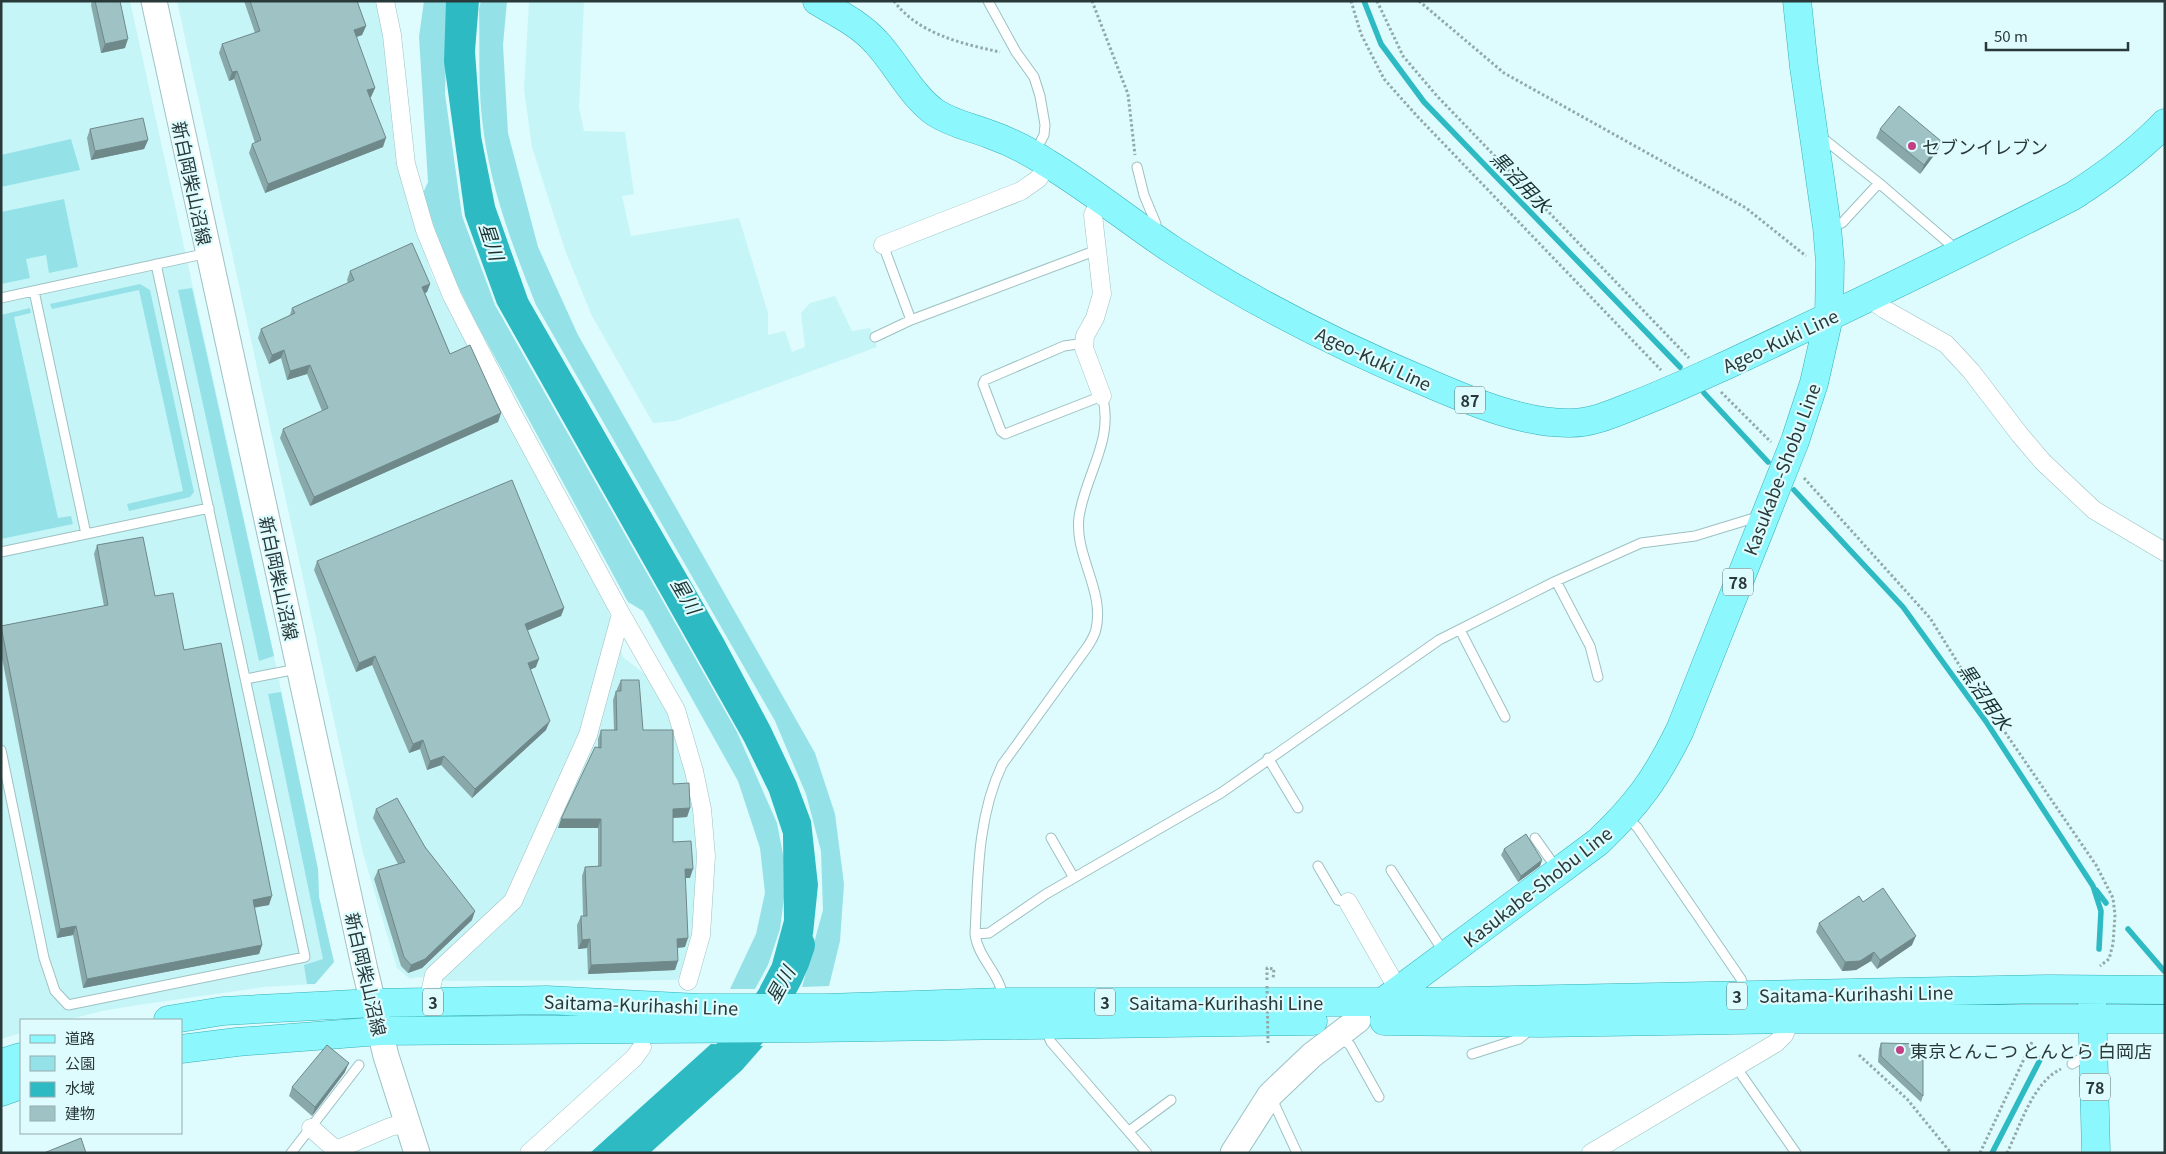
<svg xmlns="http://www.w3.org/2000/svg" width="2166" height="1154" font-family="Georgia,'Noto Sans JP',serif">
<rect width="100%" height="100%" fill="#defbfd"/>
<path fill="#c6f5f8" d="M1,1h129l144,655 44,213 1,28 15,65 -19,22 -51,3 -126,18 -36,6 -35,9h-46v13l-20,6z
M177,1h198l10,41 9,102 13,56 25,76 174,328 17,53 28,22 21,43 25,84 -1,102 -5,39 -7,22 -7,11 -230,1 -29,-4 -8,2 -13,-11 -34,-115z
M529,1h55l-5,107 5,23 41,1 9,62 -12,2 9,40 108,-18 29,95v22l17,-4 7,21 13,-5 -4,-34 9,-10 25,-7 17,35 18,-3 7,19 -202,74 -22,2 -61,-107 -27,-66 -33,-103 -8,-58z"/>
<path fill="#94e2e8" d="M424,1h24l-3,93 17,122 33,89 242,427 40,91 10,52 -7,54 -12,36 -13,24h-25l26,-55 9,-41 -5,-45 -22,-67 -95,-170 -15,-9 -155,-285 -29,-60 -21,-64 5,-11 -9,-145z
M481,1h26l-4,44 5,88 30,114 40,88 237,418 20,61 9,70 -4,57 -11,45 -27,1 21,-77 -2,-59 -15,-57 -31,-73 -239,-416c-24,-60 -47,-121 -54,-186 -4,-36 -2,-74 -3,-110z
M71,139l9,31 -79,17v-32z
M64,199l14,68 -29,6 -3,-18 -20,4 4,19 -29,6v-72z
M140,284l10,6 44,202 -4,5 -61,14 -2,-7 56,-13 -44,-201 -87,19 -2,-5z
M192,288l82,368 -15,5 -81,-371z
M30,308l1,5 -17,4 44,201 13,-2 2,8 -72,15v-224z
M281,692l37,177 1,28 15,65 -19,22h-8l-3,-19 19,-6 -55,-265z"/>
<path fill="#2ebac3" d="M446,1h33l-4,50 6,85 14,70 33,93 195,339 47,88 26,55 15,40 7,64 -5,49 -17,52 -36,1 12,-23 12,-44 -1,-86 -14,-42 -25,-51 -247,-437 -32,-88 -21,-154z
M711,1044l52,2 -21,24 -92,83h-60z"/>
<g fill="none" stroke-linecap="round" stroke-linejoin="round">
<path stroke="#2ebac3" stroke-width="5.5" d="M1364,1l17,43 43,58 256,265
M1704,393l64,69
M1794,490l109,117 84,116 106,163 8,25 -2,38
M2096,890l10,13
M2128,929l36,42
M1992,1153l49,-95"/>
<path stroke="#2ebac3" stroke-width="34" d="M708,1077c38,-37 75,-81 90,-132"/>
<defs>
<path id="lane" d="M988,1l28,51 18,25 6,19 5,29 -1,10 -9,17
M1820,136l59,47 79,68
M1137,167l7,28 12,29 -3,6
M1830,226l12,-3 37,-40
M883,245l28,75
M34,291l52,243
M1,298l207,-45
M875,337l36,-17 186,-70
M1,552l208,-44
M1556,581l34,65 8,31
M1460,630l45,87
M246,679l51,-10
M1,750l43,208 11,33 13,14 237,-48 -149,-693
M1268,758l30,50
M1626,817l11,10 104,152 4,12
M1051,838l23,40
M1535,838l22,31
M1318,866l20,34 10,2
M1391,870l54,84
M975,934l14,-1 57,-39 175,-101 218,-153 117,-59 85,-38 54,-7 59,-18 5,1
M1003,1000c-1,-25 -25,-41 -28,-66 3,-57 2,-116 27,-169l86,-119c3,-5 7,-11 8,-17 9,-38 -22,-74 -17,-112 6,-42 36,-78 23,-121l-97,38 -4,-3 -18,-47 2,-4 79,-34 21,-3
M1045,1028l6,14 96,111
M1339,1037l11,8 29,52
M1472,1054l47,-15 12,-10
M2072,1064l17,-10
M1736,1067l60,86
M1272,1099l25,54
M1129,1131l42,-31
M291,1153l68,-88"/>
<path id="street" d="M385,1l7,34 14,129 19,66 27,66 57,111 112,207 55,96 18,61 8,38 4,47 -5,79 -13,46
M1101,198l-8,17 9,79 -7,24 -10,18 -1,12 18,48
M883,245l138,-54 17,-12 11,-15
M1868,297l16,12 62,35 25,27 49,64 23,27 51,48 71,42
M1348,902l44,77 12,8
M428,1002l6,-27 79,-74 75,-166 33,-121
M311,1128l25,22 54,-23 17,-4
M529,1153l105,-95 8,-11
M1591,1153l185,-110 8,-8 7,-16"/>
<path id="secondary" d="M154,1l211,969 21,86 31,97
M1233,1153l37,-58 42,-40 46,-35"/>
<path id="primary" d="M817,1c20,12 43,23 59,41 20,21 36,55 60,71 17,11 35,14 53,21 20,7 40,17 58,29 43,26 82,58 124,86 78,51 169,97 255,133 42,18 97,42 144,41 22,0 42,-9 62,-17 34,-13 66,-28 99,-43 115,-54 229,-109 342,-167 33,-21 65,-45 92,-73
M2092,1002l4,151
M1380,1004l218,-162c39,-37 58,-63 82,-112l115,-289 19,-58 15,-66 1,-55 -3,-35 -23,-160 -7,-66
M168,1020l55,-9 150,-8 55,-1 119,-2 152,8h127l177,-6h412l634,-13 116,1
M1384,1021l155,2 252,-4h374
M181,1049l56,-7 143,-11 430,-3 503,-7
M1,1063l20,-6
M1,1092l20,-7"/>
</defs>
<use href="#lane" stroke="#9dc1c3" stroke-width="11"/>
<use href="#street" stroke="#9dc1c3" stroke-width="19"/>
<use href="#secondary" stroke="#9dc1c3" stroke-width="27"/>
<use href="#primary" stroke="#37b0b8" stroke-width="29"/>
<path stroke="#92a9aa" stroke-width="3" stroke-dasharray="2.5 2.5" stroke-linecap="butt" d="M894,1c24,33 69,43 106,51
M1092,1l36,93 7,61
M1351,1l10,33 23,45 33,37 244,254
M1377,1l26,55 34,40 252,262
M1419,1l85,72 242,135 60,48
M1721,392l50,50
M1804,478l126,140 31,50 135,197 17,33 2,17 -2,29 -4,15 -9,7
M1267,980v-12l7,1 -1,10
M1859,1055l48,44 44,54
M1980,1153l52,-111
M2007,1153c13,-27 26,-71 54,-84"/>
<use href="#lane" stroke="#fff" stroke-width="9"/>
<use href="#street" stroke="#fff" stroke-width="18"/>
<use href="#secondary" stroke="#fff" stroke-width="25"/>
<use href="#primary" stroke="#8cf7fd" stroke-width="28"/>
<path stroke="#92a9aa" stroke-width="3" stroke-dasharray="2.5 2.5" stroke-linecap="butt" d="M1267,986l1,57"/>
</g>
<path fill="#89a8a9" d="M92,1h28l5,47 -24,5 -10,-48z
M244,1h113l9,25 -4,9 -6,2 19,51 -4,9h-1l13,50 -118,46 -16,-40 3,-9 3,-1 -21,-64 -5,2 -10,-28 3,-9 33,-11z
M90,129l58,11 -4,9 -53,11 -4,-22z
M1880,129l58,21 -18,24 -44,-36z
M350,271l80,13 -3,8 -2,1 25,61 51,59 -3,9 -188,84 -30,-68 3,-9 39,-18 -15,-37 -20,6 -6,-22 -12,6 -11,-26 3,-9 29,-14 2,-7 56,-25 -1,-3z
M97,545l58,51 29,54 85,255 -15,3 8,37 -3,9 -176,34 -10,-53 -16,3 -56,-285v-27l103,-20 -10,-52z
M317,561l247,47 -3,8 -34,15 9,36 -6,3 16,60 -74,68 -31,-33 -14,5 -7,-21 -11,4 -37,-88 -16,7 -42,-102z
M621,680l22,50 30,54 17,24 -3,9 -14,1v24l17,36h-5v69l-7,1 -3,22 -87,4 -1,-26 -9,1 -1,-24 4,-9h2l-1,-40 3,-9 13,-1v-38h-40l40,-81v-8l3,-9h13l-1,-30 3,-9h1v-2z
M376,809l49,38 47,73 -50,48 -14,5 -7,-7 -27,-87 4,-9 20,-6 -25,-46z
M1504,849l38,11 -2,6 -22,16 -17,-27z
M1863,902l49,43 -35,24 -6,-8 -15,9 -14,1 -26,-39 3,-9z
M1881,1043l42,53 -2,6 -43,-40 1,-13z
M345,1072l-33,44 -23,-20 3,-9z"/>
<path fill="#6f888a" d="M366,26l-4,9 -11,4 3,-9z
M128,39l-3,9 -24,5 4,-9z
M237,71l-3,8 -5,2 3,-9z
M375,88l-4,9 -7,2 3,-9z
M386,138l-3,9 -118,46 3,-9z
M148,140l-4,9 -53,11 4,-9z
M1941,141l-3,9 -18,24 4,-9z
M430,284l-3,8 -8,4 3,-9z
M284,350l-3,8 -12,6 3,-9z
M310,365l-3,9 -20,6 3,-9z
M501,413l-3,9 -188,84 4,-9z
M564,608l-3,8 -40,17 4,-9z
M375,656l-3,9 -16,7 3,-9z
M539,659l-3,8 -11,5 3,-9z
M550,721l-4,9 -74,68 3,-9z
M423,740l-3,9 -11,4 4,-9z
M444,756l-3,9 -14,5 3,-9z
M690,808l-3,9 -17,1 3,-9z
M561,819h40l-3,9h-40z
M1542,860l-2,6 -22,16 3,-6z
M685,869h8l-3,9h-8z
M272,896l-3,9 -19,3 3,-8z
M475,911l-3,9 -50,48 -14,5 3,-8z
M76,926l-3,9 -16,3 3,-9z
M1916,936l-4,9 -35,24 3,-9z
M688,938l-3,9 -11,1 3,-9z
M590,939l-3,9 -9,1 4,-9z
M262,945l-3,9 -176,34 4,-9z
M1874,952l-3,9 -15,9 -14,1 3,-9z
M678,961l-3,9 -87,4 3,-9z
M349,1063l-4,9 -33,44 3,-9z"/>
<path fill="#9fc3c5" stroke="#6f888a" d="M95,1h25l8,38 -23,5z
M250,1h107l9,25 -12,4 21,58 -8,2 19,48 -118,46 -16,-40 9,-4 -24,-69 -5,1 -10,-28 38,-13z
M1899,106l42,35 -17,24 -44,-36z
M143,118l5,22 -53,11 -5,-22z
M412,243l18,41 -8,3 28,67 20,-9 31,68 -187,84 -31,-68 45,-21 -18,-43 -20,6 -6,-21 -12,5 -11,-26 34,-16 -3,-5 62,-28 -4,-9z
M512,480l52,128 -39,16 14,35 -11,4 22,58 -75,68 -31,-33 -14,5 -7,-21 -10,4 -38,-88 -16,7 -42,-102z
M143,537l12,59 18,-3 11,57 37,-7 51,253 -19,4 9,45 -175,34 -11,-53 -16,3 -59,-303 107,-21 -11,-60z
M621,680h18l4,50h30v54l16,-1 1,25 -17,1v33l18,-1 2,28h-8l3,69 -11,1 1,22 -87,4 -1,-26 -8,1 -1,-24h6l-2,-49 16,-1v-47h-40l34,-72 6,1v-18h16l-1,-39h5z
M397,798l28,49 50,64 -50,48 -14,6 -7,-8 -26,-87 27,-8 -29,-53z
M1526,834l16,26 -21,16 -17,-27z
M1883,888l33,48 -36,24 -6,-8 -14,9 -15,1 -26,-39 40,-27 4,6z
M1881,1043l42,1v52l-42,-40z
M327,1045l22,18 -34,44 -23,-20z
M81,1138l5,15h-42z"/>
<g fill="#c23f84" stroke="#defbfd" stroke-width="2">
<circle cx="1912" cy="146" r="5"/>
<circle cx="1900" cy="1050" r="5"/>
</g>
<g text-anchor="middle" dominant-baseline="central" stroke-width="4.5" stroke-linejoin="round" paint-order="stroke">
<g fill="#defbfd" stroke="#5f7274" stroke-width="1">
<rect x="1455" y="386.5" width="30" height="27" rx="4"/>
<rect x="1723" y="568.5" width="30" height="27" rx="4"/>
<rect x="1727" y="982.5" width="20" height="27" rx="4"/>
<rect x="423" y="988.5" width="20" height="27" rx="4"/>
<rect x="1095" y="988.5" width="20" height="27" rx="4"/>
<rect x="2080" y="1073.5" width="30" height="27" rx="4"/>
</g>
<g font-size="16" font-weight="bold" fill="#293839">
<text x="1470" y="400">87</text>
<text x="1738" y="582">78</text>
<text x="1737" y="996">3</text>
<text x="433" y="1002">3</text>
<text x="1105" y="1002">3</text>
<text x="2095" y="1087">78</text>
</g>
<g font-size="18" fill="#293839" stroke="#defbfd" text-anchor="start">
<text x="1922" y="146">セブンイレブン</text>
<text x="1910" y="1050">東京とんこつ とんとら 白岡店</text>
</g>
<g font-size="18" fill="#293839" stroke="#defbfd">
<text transform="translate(193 183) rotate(78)">新白岡柴山沼線</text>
<text transform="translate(1780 340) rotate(-25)">Ageo-Kuki Line</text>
<text transform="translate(1374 358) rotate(25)">Ageo-Kuki Line</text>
<text transform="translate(1781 469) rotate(-69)">Kasukabe-Shobu Line</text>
<text transform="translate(280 578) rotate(78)">新白岡柴山沼線</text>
<text transform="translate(1537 886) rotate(-38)">Kasukabe-Shobu Line</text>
<text transform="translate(367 974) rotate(77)">新白岡柴山沼線</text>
<text transform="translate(1856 993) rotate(-1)">Saitama-Kurihashi Line</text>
<text x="1226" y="1002">Saitama-Kurihashi Line</text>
<text transform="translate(641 1004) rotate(2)">Saitama-Kurihashi Line</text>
</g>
<g font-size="19" font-style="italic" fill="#1a3132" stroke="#defbfd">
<text transform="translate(1522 181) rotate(46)">黒沼用水</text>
<text transform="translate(493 241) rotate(72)">星川</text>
<text transform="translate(687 595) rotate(59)">星川</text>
<text transform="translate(1986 696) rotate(55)">黒沼用水</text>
<text transform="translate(779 984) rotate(-61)">星川</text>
</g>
</g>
<rect width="2166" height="1154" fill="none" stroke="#293839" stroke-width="5"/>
<rect x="20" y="1019" width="162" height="115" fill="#defbfd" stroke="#96adaf"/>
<rect x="30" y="1035" width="25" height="8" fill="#8cf7fd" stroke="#96adaf"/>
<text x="65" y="1044" font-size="15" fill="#293839">道路</text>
<rect x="30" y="1056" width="25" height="15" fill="#94e2e8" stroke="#96adaf"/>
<text x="65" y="1069" font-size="15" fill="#293839">公園</text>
<rect x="30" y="1082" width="25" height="15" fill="#2ebac3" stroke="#96adaf"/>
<text x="65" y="1094" font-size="15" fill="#293839">水域</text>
<rect x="30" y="1106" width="25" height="15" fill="#9fc3c5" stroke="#96adaf"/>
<text x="65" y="1119" font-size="15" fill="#293839">建物</text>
<path d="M1986 42v8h142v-8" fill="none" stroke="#293839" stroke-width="2.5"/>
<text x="1994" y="42" font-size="15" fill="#293839" stroke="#defbfd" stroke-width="4" paint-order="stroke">50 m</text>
</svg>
